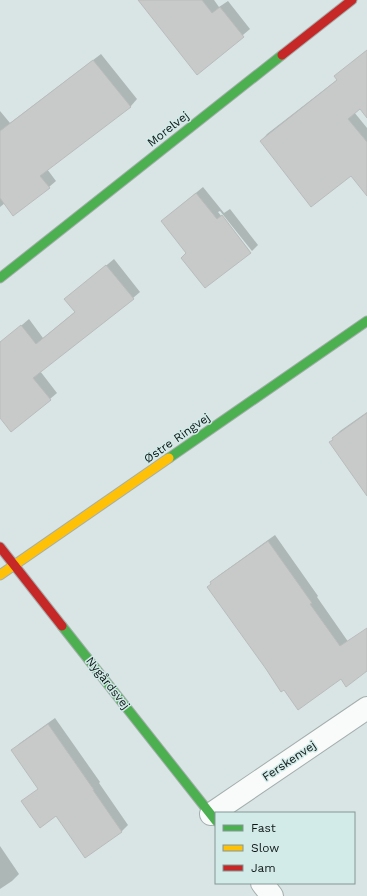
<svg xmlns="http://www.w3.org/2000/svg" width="367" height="896" font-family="'Work Sans',sans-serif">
<rect width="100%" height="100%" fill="#d8e5e4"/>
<path fill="#0003" d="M155,0h59l5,7 9,-6 22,28 -53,45z
M367,50v52l-13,10 13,16v46h-16l-90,-33 6,-7 71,-55 -2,-3z
M101,54l36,45 -6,7 -84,63 9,12 -7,6 -44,16 -5,4v-96l10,12z
M203,187l21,26 6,-4 28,36 -6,6 -32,-40 -2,1 32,40 -63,1 -25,-32z
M114,259l26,33 -7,6 -93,73 17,22 -7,6 -50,18v-70l2,-5 27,-23 14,19 33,-27 -10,-12z
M367,412v83l-34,-57 7,-7z
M275,535l43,61 -1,1 39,56 4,9 -149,-80 7,-6z
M55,718l45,64 -1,1 29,42 -7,7 -108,-82 7,-7z
M0,846l19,28 -7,7 -12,8z"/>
<path fill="#c8caca" stroke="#babcbc" d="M138,0h64l10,13 8,-6 24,30 -47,38z
M367,50v68l-7,-9 -12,10 19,23v54l-16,-20 -40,31 -51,-66 77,-61 -3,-4z
M93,60l38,47 -91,69 10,12 -37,28 -13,-18v-67z
M196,193l21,26 5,-4 29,38 -46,35 -24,-30 5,-5 -25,-32z
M106,265l28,34 -101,79 18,22 -40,32 -11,-14v-76l21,-17 15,19 39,-32 -11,-13z
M367,413v83l-38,-54 4,-2 -1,-2z
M268,541l44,62 -2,1 30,42 27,-18v43l-21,16 -5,-8 -43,31 -14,-20 -3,2 -15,-23 -59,-82 4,-3 -1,-2z
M48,724l46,66h-1l29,42 -37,26 -29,-42 -16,12 -19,-27 17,-12 -27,-39z"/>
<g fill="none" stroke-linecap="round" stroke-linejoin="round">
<defs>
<path id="street" d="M211,814l156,-106
M262,883l10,13"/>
<path id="fast" d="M0,278l282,-223
M169,458l198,-137
M62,626l154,195"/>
<path id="slow" d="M0,575l169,-117"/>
<path id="jam" d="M282,55l70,-55
M0,547l62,79"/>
</defs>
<use href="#street" stroke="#a4aead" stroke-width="24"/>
<use href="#fast" stroke="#a4aead" stroke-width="11"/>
<use href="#slow" stroke="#a4aead" stroke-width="11"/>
<use href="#jam" stroke="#a4aead" stroke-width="11"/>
<use href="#street" stroke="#f9fbfb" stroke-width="22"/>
<use href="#fast" stroke="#4caf50" stroke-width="9"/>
<use href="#slow" stroke="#ffc107" stroke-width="9"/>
<use href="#jam" stroke="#c62828" stroke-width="9"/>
</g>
<g text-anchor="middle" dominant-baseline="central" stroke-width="3" stroke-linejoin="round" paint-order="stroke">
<g font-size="12" fill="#0f1817" stroke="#d2ebe8">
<text transform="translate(168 129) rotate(-38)">Morelvej</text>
<text transform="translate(177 438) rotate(-35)">Østre Ringvej</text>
<text transform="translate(108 683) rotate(52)">Nygårdsvej</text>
<text transform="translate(289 761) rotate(-34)">Ferskenvej</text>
</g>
</g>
<rect x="215" y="812" width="140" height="72" fill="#d2ebe8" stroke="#849794"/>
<rect x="223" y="825" width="20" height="6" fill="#4caf50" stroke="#849794"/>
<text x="251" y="832" font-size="12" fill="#0f1817">Fast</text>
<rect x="223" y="845" width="20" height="6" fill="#ffc107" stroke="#849794"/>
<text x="251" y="852" font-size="12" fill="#0f1817">Slow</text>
<rect x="223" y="865" width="20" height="6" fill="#c62828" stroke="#849794"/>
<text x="251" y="872" font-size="12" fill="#0f1817">Jam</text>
</svg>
